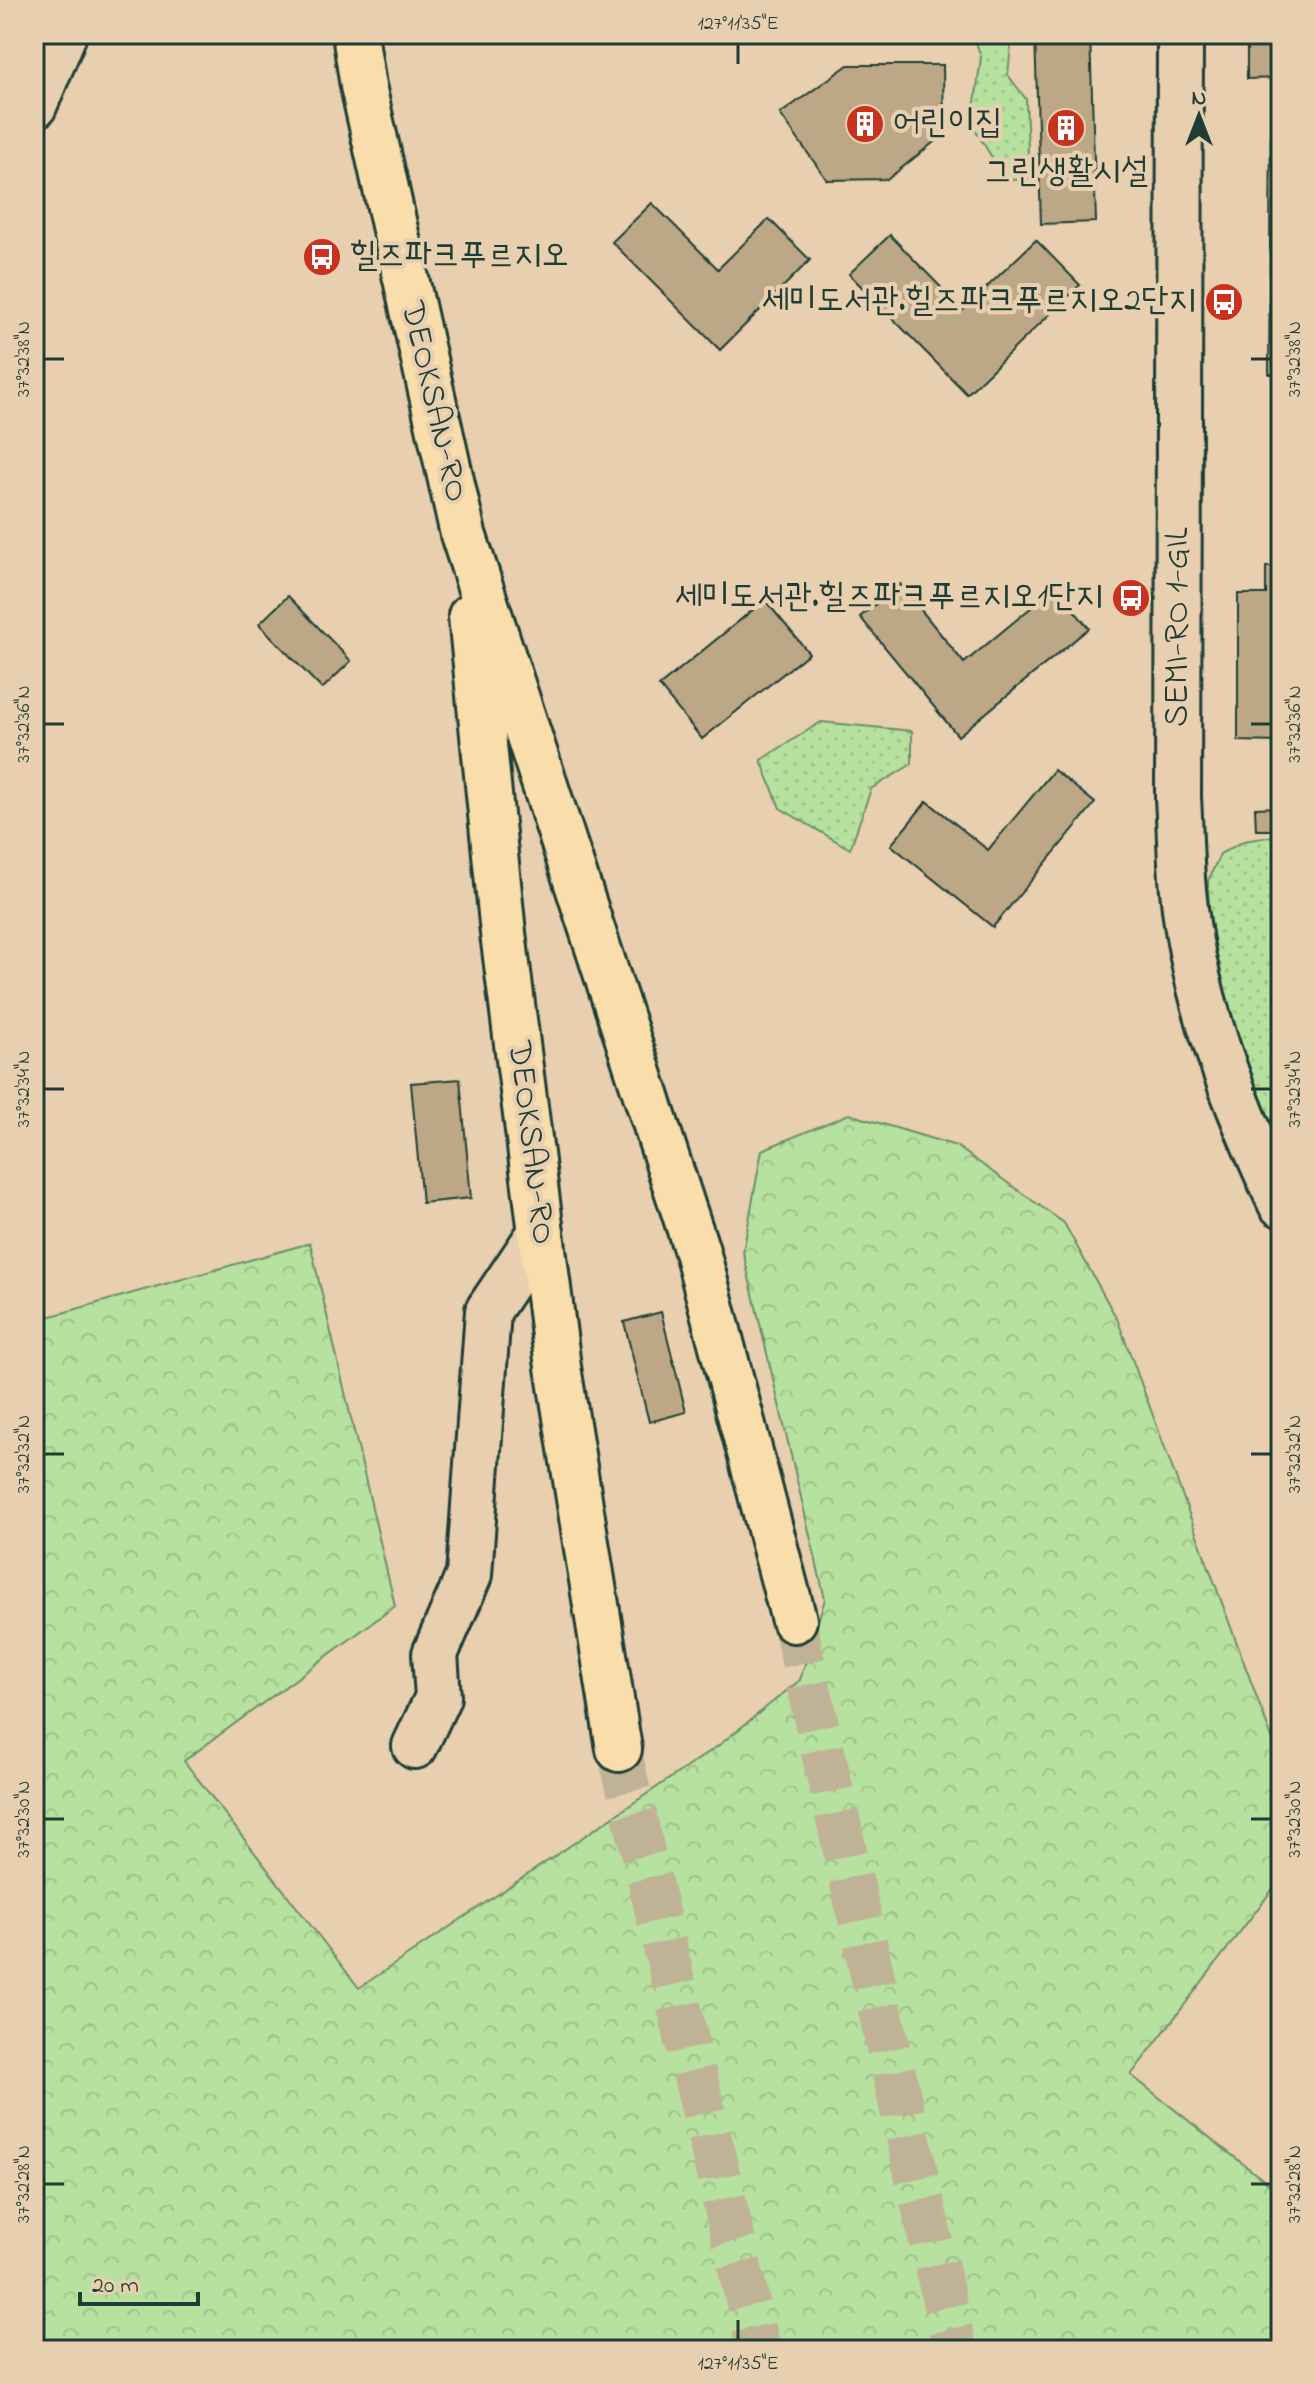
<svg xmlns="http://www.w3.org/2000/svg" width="1315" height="2384" font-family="'Indie Flower','Poor Story',sans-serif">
<defs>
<pattern id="forest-crowns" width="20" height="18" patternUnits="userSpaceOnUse" patternTransform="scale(2)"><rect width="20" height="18" fill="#b7e19e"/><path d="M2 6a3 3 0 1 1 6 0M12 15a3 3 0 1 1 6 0" fill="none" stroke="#9dc289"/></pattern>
<pattern id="park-dots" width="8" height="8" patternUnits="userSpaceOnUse" patternTransform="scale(2)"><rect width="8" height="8" fill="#b7e19e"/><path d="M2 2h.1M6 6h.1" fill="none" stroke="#9dc289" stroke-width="1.8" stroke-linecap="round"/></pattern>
</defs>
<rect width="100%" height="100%" fill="#e8cfb0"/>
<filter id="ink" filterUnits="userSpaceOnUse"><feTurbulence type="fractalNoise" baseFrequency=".0125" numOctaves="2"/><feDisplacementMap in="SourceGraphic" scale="16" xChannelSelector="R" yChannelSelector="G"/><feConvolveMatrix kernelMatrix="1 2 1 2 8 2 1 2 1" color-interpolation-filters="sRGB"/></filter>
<g filter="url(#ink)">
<path fill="url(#forest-crowns)" stroke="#6b8f69" stroke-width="2" d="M849,1114l107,32 108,77 54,98 163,442v115l-150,197 150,119v156h-1247v-1029l276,-78 85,363 -211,155 175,227 359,-242 82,-66 25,-81 -82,-347 19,-102z"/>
<path fill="url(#park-dots)" stroke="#6b8f69" stroke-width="2" d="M973,34h39l-4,41 18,24 3,81h-23l-34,-55 9,-68z
M821,722l91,9v33l-41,25 -21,60 -70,-41 -19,-48z
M1273,836l8,2v331l-27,-69 -44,-150 -2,-69 12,-27 24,-13z"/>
<path fill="#bca886" stroke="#1f3d34" stroke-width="2" d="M1035,34h55l6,188 -55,2z
M1247,34h34v44l-34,1z
M848,65h95l1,69 -56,45 -61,1 -47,-66z
M1271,124l10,1v249h-12z
M652,203l66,66 51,-50 41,41 -90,90 -108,-108z
M890,235l73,75 73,-70 44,45 -113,109 -118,-120z
M1266,567h15v175l-43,-1v-147h28z
M900,584l64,79 91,-75 34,40 -131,108 -98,-119z
M288,596l63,65 -29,28 -63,-65z
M765,600l44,53 -107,86 -43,-53z
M1054,770l41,33 -102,124 -102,-82 36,-44 61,49z
M1281,807v23h-25l-1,-22z
M460,1079l11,119 -49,5 -11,-120z
M661,1312l25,100 -37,10 -25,-100z"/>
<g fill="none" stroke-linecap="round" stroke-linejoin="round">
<path stroke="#c0b297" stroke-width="44" stroke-dasharray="44 22" stroke-linecap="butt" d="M794,1620l161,730
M619,1749l140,601"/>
<defs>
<path id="minor" d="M1180,34l-2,764c2,30 2,61 5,92 10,110 52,215 98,314
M34,106l30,-72
M415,1746l23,-49 -3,-43 34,-79 19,-264 53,-79"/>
<path id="major" d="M355,34l8,52 100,448 234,717 97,369
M471,616l32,317 55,434 61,382"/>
</defs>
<use href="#minor" stroke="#1f3d34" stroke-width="50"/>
<use href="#major" stroke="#1f3d34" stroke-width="50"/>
<use href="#minor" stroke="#e8cfb0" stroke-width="44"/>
<use href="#major" stroke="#f9deab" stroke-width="44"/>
</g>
</g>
<path fill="none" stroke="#1f3d34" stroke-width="3" d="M738,44v20M44,359h20M1251,359h20M44,724h20M1251,724h20M44,1089h20M1251,1089h20M44,1454h20M1251,1454h20M44,1819h20M1251,1819h20M44,2184h20M1251,2184h20M738,2320v20"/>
<defs>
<symbol id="building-disc" viewBox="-11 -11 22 22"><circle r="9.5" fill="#c8321e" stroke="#e8cfb0"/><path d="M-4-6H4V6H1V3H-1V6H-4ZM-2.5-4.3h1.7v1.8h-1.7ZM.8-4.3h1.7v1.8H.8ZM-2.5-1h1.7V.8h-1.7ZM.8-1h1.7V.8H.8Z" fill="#fff"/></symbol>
<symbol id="bus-disc" viewBox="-11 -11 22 22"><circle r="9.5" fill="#c8321e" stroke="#e8cfb0"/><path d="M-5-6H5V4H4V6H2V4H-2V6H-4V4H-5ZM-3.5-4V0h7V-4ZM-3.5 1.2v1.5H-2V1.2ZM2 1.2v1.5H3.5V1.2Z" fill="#fff"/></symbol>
</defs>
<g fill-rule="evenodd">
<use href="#building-disc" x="843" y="102" width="44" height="44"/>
<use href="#building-disc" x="1044" y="106" width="44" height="44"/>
<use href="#bus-disc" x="300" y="235" width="44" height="44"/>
<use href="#bus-disc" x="1202" y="280" width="44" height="44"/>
<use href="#bus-disc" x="1109" y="576" width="44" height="44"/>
</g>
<g text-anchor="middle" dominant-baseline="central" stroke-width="8" stroke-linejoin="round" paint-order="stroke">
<g font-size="34" fill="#1f3d34" stroke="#e8cfb0" text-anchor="start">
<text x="893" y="124">어린이집</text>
<text x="1066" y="173" text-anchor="middle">그린생활시설</text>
<text x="350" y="257">힐즈파크푸르지오</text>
<text x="1196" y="302" text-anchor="end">세미도서관.힐즈파크푸르지오2단지</text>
<text x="1103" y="598" text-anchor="end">세미도서관.힐즈파크푸르지오1단지</text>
</g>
<g font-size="34" fill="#1f3d34" stroke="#e8cfb0">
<text transform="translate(433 402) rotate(77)">DEOKSAN-RO</text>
<text transform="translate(1179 627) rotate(-90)">SEMI-RO 1-GIL</text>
<text transform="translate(530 1143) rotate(83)">DEOKSAN-RO</text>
</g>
</g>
<rect width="1315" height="2384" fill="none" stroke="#e8cfb0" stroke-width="88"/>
<g transform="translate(1199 116)" stroke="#e8cfb0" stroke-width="6" paint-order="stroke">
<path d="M0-6L14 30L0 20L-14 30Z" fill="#1f3d34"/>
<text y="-12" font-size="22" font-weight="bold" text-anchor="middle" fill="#1f3d34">N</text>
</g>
<path d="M80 2292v12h118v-12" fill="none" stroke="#1f3d34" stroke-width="4"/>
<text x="92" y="2292" font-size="24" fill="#1f3d34" stroke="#e8cfb0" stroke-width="6" paint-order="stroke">20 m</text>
<rect x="44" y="44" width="1227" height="2296" fill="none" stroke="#1f3d34" stroke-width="3"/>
<g font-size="20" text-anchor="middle" fill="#1f3d34">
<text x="738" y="29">127°11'35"E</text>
<text transform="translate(22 359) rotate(-90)" y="7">37°32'38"N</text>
<text transform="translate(1293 359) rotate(-90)" y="7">37°32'38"N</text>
<text transform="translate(22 724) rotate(-90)" y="7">37°32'36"N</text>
<text transform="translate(1293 724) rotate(-90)" y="7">37°32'36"N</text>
<text transform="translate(22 1089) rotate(-90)" y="7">37°32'34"N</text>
<text transform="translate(1293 1089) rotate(-90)" y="7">37°32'34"N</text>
<text transform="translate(22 1454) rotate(-90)" y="7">37°32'32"N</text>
<text transform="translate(1293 1454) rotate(-90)" y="7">37°32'32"N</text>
<text transform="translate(22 1819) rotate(-90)" y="7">37°32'30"N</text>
<text transform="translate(1293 1819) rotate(-90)" y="7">37°32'30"N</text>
<text transform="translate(22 2184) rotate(-90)" y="7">37°32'28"N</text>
<text transform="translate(1293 2184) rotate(-90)" y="7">37°32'28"N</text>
<text x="738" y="2369">127°11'35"E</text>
</g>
</svg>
